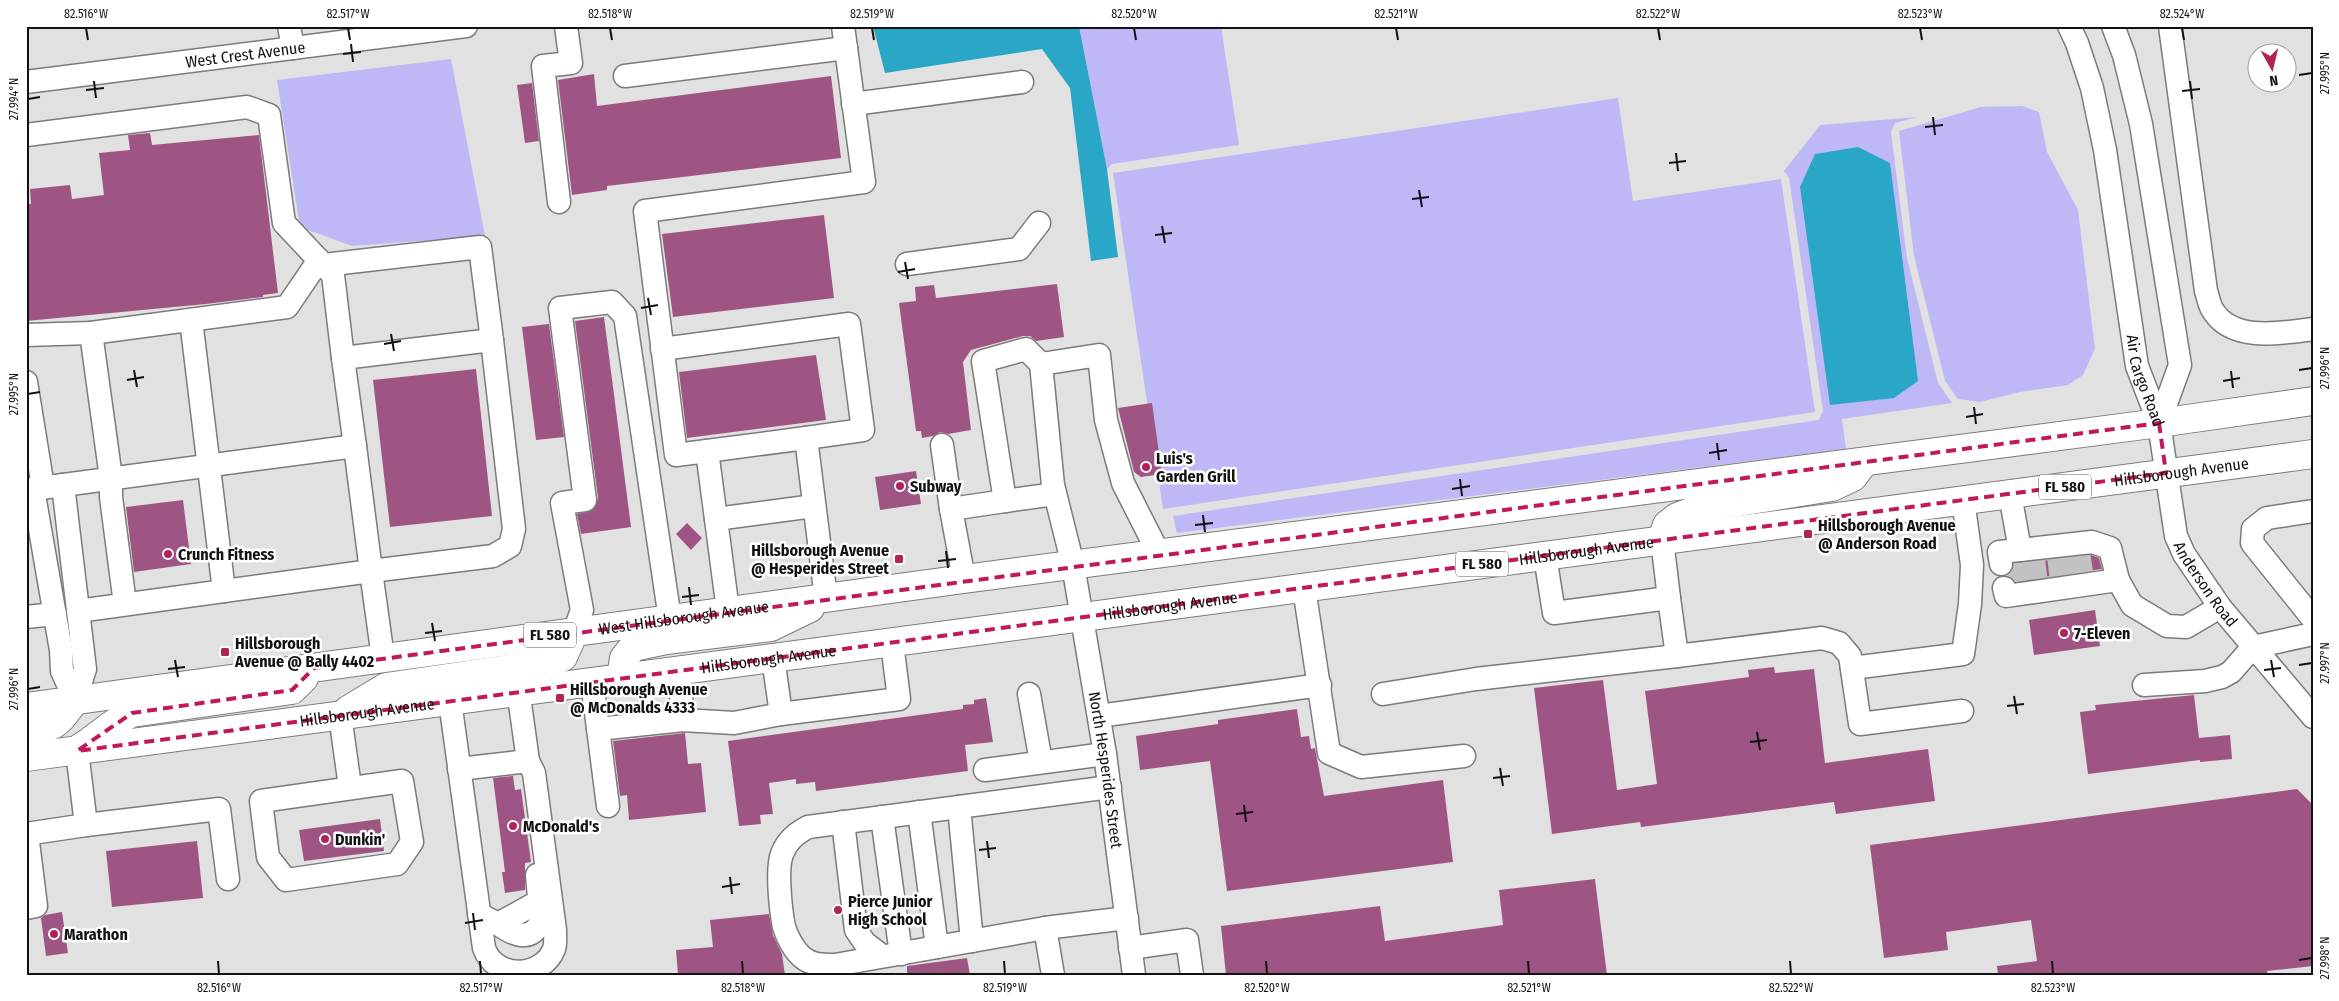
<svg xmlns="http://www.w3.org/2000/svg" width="2339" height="1001" font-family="'Fira Sans Condensed',sans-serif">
<rect width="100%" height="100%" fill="#e1e1e2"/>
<path fill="#bfb8f7" d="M1079,26h142l18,119 -127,19 -5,5z
M451,59l34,177 -133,10 -52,-19 -23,-147z
M1618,98l15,103 148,-22 34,233 -652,97 -50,-336z
M2022,106l17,6 8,40 31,58 17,139 -12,26 -15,10 -48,7 -40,10 -22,-3 -13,-18 -31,-125 -15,-125 82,-24z
M1917,117l-22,6 -4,9 16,126 31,125 14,20 -110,16 4,30 -669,84 -4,-17 646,-96 4,-9 -34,-233 -5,-7 36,-46z"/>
<path fill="#2aa6c7" d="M873,26h206l28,143 11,88 -27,4 -21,-173 -28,-39 -157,24z
M1858,147l32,16 28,218 -24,17 -64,7 -30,-218 15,-33z"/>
<path fill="#9f5584" d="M594,74l3,32 234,-30 10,82 -234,28v4l-35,5 -14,-115z
M532,83l7,58 -14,2 -8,-58z
M150,133l2,12 107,-10 19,158 -15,2v2l-57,7 -180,17v-117h5l-1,-15 40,-4 2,14 32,-4 -5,-42 31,-3 -2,-15z
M824,215l10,83 -161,19 -11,-83z
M1057,284l7,53 -28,4 -6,-5h-7l-52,14 -8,12 8,68 -23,4 -8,-2 -7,4 -11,2 -1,-7h-5l-17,-128 17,-2 -1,-14 19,-2 2,13z
M604,317l27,210 -50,7 -4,-20 16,-4 5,-12 -23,-177z
M549,324l15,113 -28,3 -14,-113z
M816,355l10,65 -139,18 -8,-66z
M476,369l16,147 -102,11 -17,-147z
M1152,403l10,71 -21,3 -7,-5 -16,-64z
M916,471l5,33 -41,6 -5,-33z
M183,500l8,64 -57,8 -8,-65z
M687,523l15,15 -11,12 -15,-16z
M2091,555l8,3 3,11 -87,12 -8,-6 6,-6 1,-5z
M2095,610l5,36 -66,9 -5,-35z
M1774,667l1,6 39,-4 11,94 103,-14 7,52 -99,13 -2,-12 -193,25 -1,-5 -88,12 -18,-146 69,-8 14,110 40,-6 -12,-93 104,-14 -1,-7z
M2194,695l5,43 31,-3 2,24 -32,3v-2l-112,14 -8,-62 16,-2 -1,-5z
M986,698l7,44 -28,3 3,26 -152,20 -1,-9 -19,2v-5l-27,4 4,31 -13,1 1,9 -22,2 -11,-85 235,-32v-4l11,-1v-4z
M1297,709l4,28 8,-1 2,13 4,-1 9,48 119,-16 10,82 -226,29 -17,-130 -70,9 -4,-34 82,-12v-4z
M685,733l3,31 13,-1 5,49 -77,8 -2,-25 -7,1 -7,-55z
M513,776l2,14 6,-1 10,73 -6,1v27l-20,3 -3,-21h3l-12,-94z
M2297,789l16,16v161l-46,5 1,4h-270l-1,-9 40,-5 -6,-41 -85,12 2,18 -64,8 -14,-113z
M380,819l4,32 -80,10 -5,-31z
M197,841l6,57 -91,9 -6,-56z
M1595,879l12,96h-381l-5,-49 159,-20 5,35 118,-16 -4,-35z
M62,912l6,41 -22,3 -5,-38 4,-3z
M769,914l4,21 9,19 3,21h-107l-2,-25 37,-3 -3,-27z
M967,958l3,17h-63v-9z"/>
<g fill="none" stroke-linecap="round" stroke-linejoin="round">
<path stroke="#c2c2c3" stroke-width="22" stroke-dasharray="22 11" stroke-linecap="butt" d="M2079,553l4,25
M2058,556l3,25
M2034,559l3,25
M2016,562l3,24"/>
<defs>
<g id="minor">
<path d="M289,26l4,22"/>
<path id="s1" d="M2069,26l8,17 15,45 13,62 32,216 22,57 17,113 8,18 36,53 93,110"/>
<path d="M2113,26l11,29 17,69 39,241 -21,58"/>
<path d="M2170,26l36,265c2,5 3,13 6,18 19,34 70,24 101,20"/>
<path d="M625,76l221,-28"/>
<path id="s2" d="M26,82l440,-56"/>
<path d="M853,104l169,-22"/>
<path d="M26,135l221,-28 22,8 15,108 49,52 10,83"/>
<path d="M559,202l-16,-136 28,-3 -5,-37"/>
<path d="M907,264l112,-15 20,-26"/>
<path d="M324,265l156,-18 12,93"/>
<path d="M191,320l33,271"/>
<path d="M91,333l20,145v19l14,107"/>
<path d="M26,335l65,-2 196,-26 32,-47"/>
<path d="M662,349l187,-25 14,106 -57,8 20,160"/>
<path d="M1041,364l58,-9 7,65 17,63 36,71"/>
<path d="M26,382l17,105"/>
<path d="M942,445l9,64"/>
<path d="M355,446l-12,-88 149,-18 22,189 -4,17 -17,10 -122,15 12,87"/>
<path d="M707,451l99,-13"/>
<path d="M63,485l22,184 -10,31"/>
<path d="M33,489l28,161 1,21 13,29"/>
<path d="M26,490l329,-44 16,125 -293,40"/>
<path d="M2010,494l10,56 72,-8 18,6 8,32 14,25 35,21 19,1 34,-20"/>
<path d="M1005,501l50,-7"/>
<path d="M2313,511l-46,7 -14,11 -1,14 61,76"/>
<path d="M716,519l-9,-68 -31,4 -31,-244 219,-29 -21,-156"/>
<path d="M1662,540l7,58"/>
<path d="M1545,556l9,57 115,-15 8,58 145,-18 17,5 11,13 10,68 102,-13"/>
<path d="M2001,564l-2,-12 21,-2"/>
<path id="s3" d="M964,579l-13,-70 54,-8 -22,-140 43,-12 15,15 12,121 20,80 32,189 29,221"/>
<path d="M1304,588l25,165 32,14 103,-11"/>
<path d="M2004,588l2,8 112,-16"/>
<path d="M728,611l-12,-92 98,-13"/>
<path d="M26,617l29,-3"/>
<path d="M574,632l8,-22 -20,-107 23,-3 -25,-192 52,-6 13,14 45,303"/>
<path d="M773,658l8,56"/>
<path d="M1852,668l111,-14 7,-50 2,-39 -9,-65"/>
<path d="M679,670l4,50"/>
<path d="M592,682l16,124"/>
<path d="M2144,685l61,-4 17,-4 9,-5 22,-25 60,-13"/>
<path d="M1029,694l12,68"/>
<path d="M1383,694l93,-15 201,-23"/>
<path d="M450,701l34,247c11,32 58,31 70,1 2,-6 1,-13 1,-19l-21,-157 -6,-12 -12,-86"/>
<path d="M340,715l10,72"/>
<path d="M1099,716l221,-31"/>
<path d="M598,729l85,-9 51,3 47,-9 118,-15 -7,-56"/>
<path d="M77,751l9,74 133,-16 9,70"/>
<path d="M459,769l69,-8"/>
<path d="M985,770l120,-16"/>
<path d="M402,781l10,61 -15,22 -111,16 -18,-23 -7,-56z"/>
<path d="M1110,787l-302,40c-13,7 -21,14 -26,27 -6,15 -1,58 2,73 3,10 10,23 18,30 9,8 21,8 33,8l210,-37 82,-10"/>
<path d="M959,807l13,134"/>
<path d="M919,812l18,135"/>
<path d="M882,817l19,137"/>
<path d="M843,822l13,108 9,13 17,13"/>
<path d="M26,834l60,-9"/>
<path d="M26,908l10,-2 -9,-72"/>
<path d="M479,914l19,10 38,-21 3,-6 -2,-22"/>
<path d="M498,924c11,8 28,18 39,4 3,-4 6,-9 6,-15 0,-4 -2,-11 -3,-15"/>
<path d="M1045,928l8,47"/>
<path d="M1130,948l57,-8 5,35"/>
</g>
<g id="major">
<path d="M1662,540l5,-15 10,-8 24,-9 131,-21 21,-10 11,-15"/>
<path d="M621,678l3,-20 9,-11 33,-7 105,-13 39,-19"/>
<path id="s4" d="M26,707l938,-128 1195,-156 154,-22"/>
<path d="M348,710l38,-23 164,-24 13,-6 11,-25"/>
<path d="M26,731c32,-4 30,-6 49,-31"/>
<path d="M80,748c18,-11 33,-27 52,-35l160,-23 12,-12"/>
<path id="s5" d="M26,757l2287,-303"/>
</g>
</defs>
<use href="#minor" stroke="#7b7b7c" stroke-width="25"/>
<use href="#major" stroke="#7b7b7c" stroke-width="30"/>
<use href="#minor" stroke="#fff" stroke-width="22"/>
<use href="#major" stroke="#fff" stroke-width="28"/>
</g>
<path fill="none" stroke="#c2185b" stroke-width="4" stroke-dasharray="10 6" stroke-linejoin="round" d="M2159,423l7,50 -2089,278 55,-38 160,-23 22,-22z"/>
<path fill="none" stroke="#121212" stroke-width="2" d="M86,28l2,12M348,28l2,12M610,28l2,12M872,28l2,12M1134,28l2,12M1396,28l2,12M1658,28l2,12M1920,28l2,12M2182,28l2,12M351,44l2,18M343,54l18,-2M2299,75l13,-2M94,81l2,17M2190,81l2,18M86,90l18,-2M2182,91l18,-2M28,99l12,-2M1933,117l2,18M1925,127l18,-2M1676,153l2,18M1669,163l17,-2M1419,190l3,17M1412,199l17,-2M1162,226l3,17M1155,235l17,-2M905,262l3,17M898,272l17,-3M648,298l3,17M641,308l17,-3M391,334l3,17M384,344l17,-3M134,370l3,17M2299,370l13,-2M2231,371l2,17M127,380l17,-3M2223,381l17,-3M28,394l12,-2M1974,407l2,17M1966,417l17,-3M1717,443l2,17M1709,453l18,-3M1460,479l2,17M1452,489l18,-3M1203,515l2,17M1195,525l18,-2M946,551l2,17M938,561l18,-2M689,587l2,18M682,597l17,-2M432,623l3,18M425,633l17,-2M175,660l3,17M2271,660l3,17M2299,665l13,-2M168,669l17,-2M2264,670l17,-2M28,689l12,-2M2014,696l3,18M2007,706l17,-2M1757,732l3,18M1750,742l17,-2M1500,768l3,18M1493,778l17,-2M1244,805l2,17M1236,814l17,-2M987,841l2,17M979,850l17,-2M730,877l2,17M722,887l18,-3M473,913l2,17M465,923l18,-3M2299,960l13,-2M218,961l1,13M480,961l1,13M742,961l1,13M1004,961l1,13M1266,961l1,13M1528,961l1,13M1790,961l1,13M2052,961l1,13"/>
<g fill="#b12257" stroke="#fff" stroke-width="2">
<circle cx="1146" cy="467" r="5"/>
<circle cx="900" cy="486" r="5"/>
<rect x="1803" y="529" width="10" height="10" rx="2.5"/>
<circle cx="168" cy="554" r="5"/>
<rect x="894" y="554" width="10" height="10" rx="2.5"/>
<circle cx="2064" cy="633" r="5"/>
<rect x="220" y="647" width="10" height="10" rx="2.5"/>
<rect x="555" y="693" width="10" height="10" rx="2.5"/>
<circle cx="513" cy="826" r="5"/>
<circle cx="325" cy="839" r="5"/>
<circle cx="838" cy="910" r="5"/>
<circle cx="54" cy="934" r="5"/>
</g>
<g text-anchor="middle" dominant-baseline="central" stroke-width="5" stroke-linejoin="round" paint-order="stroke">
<g fill="#fff" stroke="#595959" stroke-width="1">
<rect x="2039" y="474.5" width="52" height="25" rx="4"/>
<rect x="1456" y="551.5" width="52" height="25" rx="4"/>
<rect x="524" y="622.5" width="52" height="25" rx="4"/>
</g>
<g font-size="15" font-weight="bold" fill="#121212">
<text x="2065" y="487">FL 580</text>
<text x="1482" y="564">FL 580</text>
<text x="550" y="635">FL 580</text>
</g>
<g font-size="16" fill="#121212" stroke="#fff">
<text stroke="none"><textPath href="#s2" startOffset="221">West Crest Avenue</textPath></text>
<text stroke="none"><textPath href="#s1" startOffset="364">Air Cargo Road</textPath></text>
<text stroke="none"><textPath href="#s5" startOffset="2174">Hillsborough Avenue</textPath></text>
<text stroke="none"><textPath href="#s5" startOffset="1574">Hillsborough Avenue</textPath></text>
<text stroke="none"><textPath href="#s1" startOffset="580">Anderson Road</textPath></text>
<text stroke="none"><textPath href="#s5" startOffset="1154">Hillsborough Avenue</textPath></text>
<text stroke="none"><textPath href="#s4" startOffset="664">West Hillsborough Avenue</textPath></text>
<text stroke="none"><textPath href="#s5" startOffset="749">Hillsborough Avenue</textPath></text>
<text stroke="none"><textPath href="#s5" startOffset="344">Hillsborough Avenue</textPath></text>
<text stroke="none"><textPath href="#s3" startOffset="745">North Hesperides Street</textPath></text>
</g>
<g font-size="16" font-weight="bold" fill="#121212" stroke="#fff" text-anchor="start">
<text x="1156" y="458">Luis's<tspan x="1156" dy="18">Garden Grill</tspan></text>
<text x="910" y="486">Subway</text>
<text x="1818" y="525">Hillsborough Avenue<tspan x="1818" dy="18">@ Anderson Road</tspan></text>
<text x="889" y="550" text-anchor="end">Hillsborough Avenue<tspan x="889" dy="18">@ Hesperides Street</tspan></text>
<text x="178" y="554">Crunch Fitness</text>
<text x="2074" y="633">7-Eleven</text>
<text x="235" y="643">Hillsborough<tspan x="235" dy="18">Avenue @ Bally 4402</tspan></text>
<text x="570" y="689">Hillsborough Avenue<tspan x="570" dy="18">@ McDonalds 4333</tspan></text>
<text x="523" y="826">McDonald's</text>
<text x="335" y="839">Dunkin'</text>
<text x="848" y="901">Pierce Junior<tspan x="848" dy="18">High School</tspan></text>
<text x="64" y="934">Marathon</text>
</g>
</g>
<rect width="2339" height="1001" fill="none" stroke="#ffffff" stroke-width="55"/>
<g transform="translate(2272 68) rotate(172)"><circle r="24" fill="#ffffff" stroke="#a0a0a0"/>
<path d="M0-4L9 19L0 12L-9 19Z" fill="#b12257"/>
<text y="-8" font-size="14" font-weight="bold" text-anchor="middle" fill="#121212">N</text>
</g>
<rect x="28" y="28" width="2284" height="946" fill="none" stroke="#121212" stroke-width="2"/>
<g font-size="12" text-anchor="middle" fill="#121212">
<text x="86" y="18">82.516°W</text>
<text x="348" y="18">82.517°W</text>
<text x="610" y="18">82.518°W</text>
<text x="872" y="18">82.519°W</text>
<text x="1134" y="18">82.520°W</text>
<text x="1396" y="18">82.521°W</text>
<text x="1658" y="18">82.522°W</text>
<text x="1920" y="18">82.523°W</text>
<text x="2182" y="18">82.524°W</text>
<text transform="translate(2325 73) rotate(-90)" y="4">27.995°N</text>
<text transform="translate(14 99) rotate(-90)" y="4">27.994°N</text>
<text transform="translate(2325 368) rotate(-90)" y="4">27.996°N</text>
<text transform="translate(14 394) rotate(-90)" y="4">27.995°N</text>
<text transform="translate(2325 663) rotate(-90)" y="4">27.997°N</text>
<text transform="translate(14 689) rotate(-90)" y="4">27.996°N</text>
<text transform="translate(2325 958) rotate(-90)" y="4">27.998°N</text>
<text x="219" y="992">82.516°W</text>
<text x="481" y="992">82.517°W</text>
<text x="743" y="992">82.518°W</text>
<text x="1005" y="992">82.519°W</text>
<text x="1267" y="992">82.520°W</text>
<text x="1529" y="992">82.521°W</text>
<text x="1791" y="992">82.522°W</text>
<text x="2053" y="992">82.523°W</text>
</g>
</svg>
